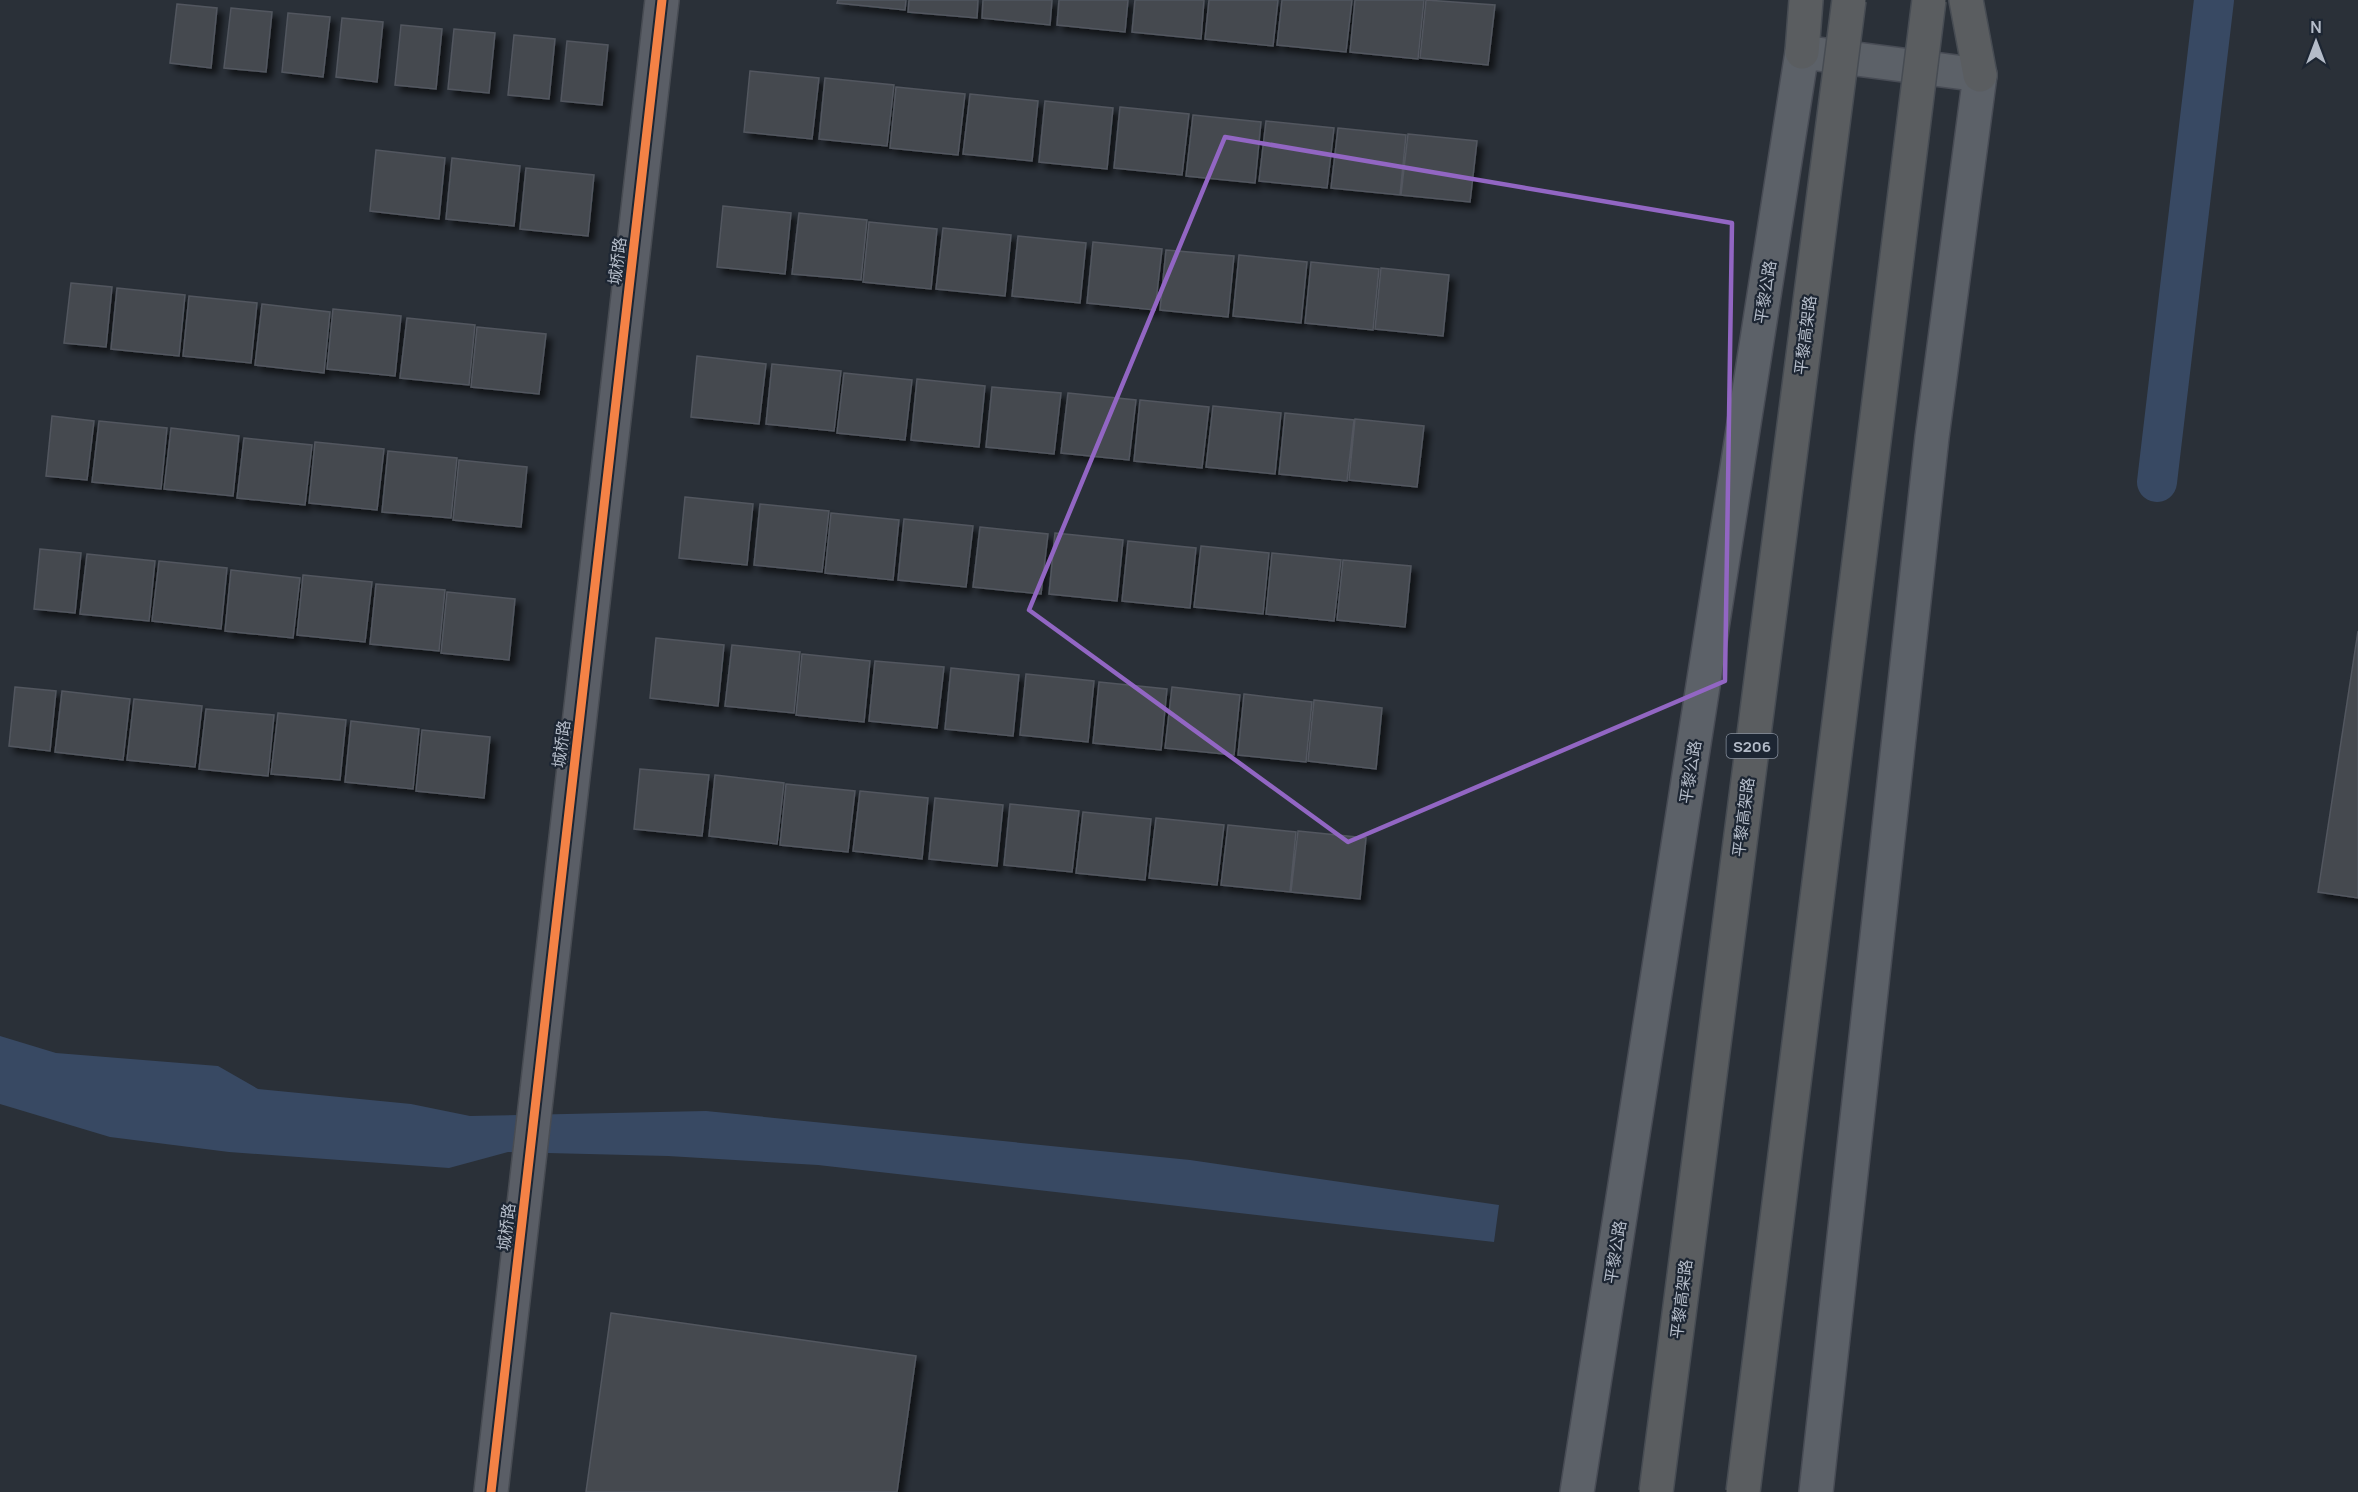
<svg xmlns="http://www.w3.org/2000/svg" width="2358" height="1492" font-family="Manrope,'Noto Sans SC',sans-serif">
<defs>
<filter id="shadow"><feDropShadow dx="5.5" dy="5.5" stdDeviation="3" flood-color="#0009"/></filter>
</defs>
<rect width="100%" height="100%" fill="#2a3038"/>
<path fill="#384963" d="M0,1036l56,17 162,13 40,23 153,15 59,12 236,-5 484,49 309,45 -5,37 -676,-77 -150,-9 -160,-4 -59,16 -220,-16 -119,-15 -110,-33z"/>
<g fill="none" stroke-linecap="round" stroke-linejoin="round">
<path stroke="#384963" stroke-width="40" d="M2157,482l57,-482"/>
</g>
<path fill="#444950" stroke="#52575f" stroke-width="1.5" filter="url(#shadow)" d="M838,0h68l-1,10 -68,-7z
M909,0h69l-1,18 -69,-6z
M983,0h69l-2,25 -68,-7z
M1059,0h69l-3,32 -68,-7z
M1135,0h69l-3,39 -69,-7z
M1209,0h69l-5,46 -68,-7z
M1282,0h70l-6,52 -69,-7z
M1355,0h69l-6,59 -68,-7z
M1426,0l69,5 -7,60 -68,-7z
M177,4l40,4 -6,60 -41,-5z
M231,8l41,4 -6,60 -42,-4z
M288,13l42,4 -7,60 -41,-5z
M342,18l41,4 -6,60 -41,-5z
M401,25l41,4 -6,60 -41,-4z
M454,29l41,4 -6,60 -41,-4z
M514,35l41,4 -6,60 -41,-4z
M567,41l41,4 -6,60 -41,-4z
M750,71l69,7 -7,61 -68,-7z
M825,78l69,7 -7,61 -68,-7z
M896,87l69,7 -7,61 -68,-7z
M970,94l68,7 -6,60 -69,-7z
M1045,101l68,7 -6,61 -68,-7z
M1120,107l69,7 -7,61 -68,-7z
M1193,115l68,7 -6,61 -69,-7z
M1266,121l68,7 -7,60 -68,-7z
M1338,128l68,7 -6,60 -69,-7z
M1408,134l69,7 -7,61 -69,-7z
M376,150l69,8 -6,61 -69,-8z
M452,158l68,8 -6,60 -68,-7z
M526,168l68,7 -6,61 -68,-7z
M723,206l68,7 -6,61 -68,-7z
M799,213l68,7 -6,60 -69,-6z
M869,222l68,7 -6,60 -68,-7z
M943,228l68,7 -6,61 -69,-7z
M1018,236l68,7 -6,60 -68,-7z
M1093,242l69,7 -7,61 -68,-7z
M1166,250l68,6 -6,61 -68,-7z
M1239,255l68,7 -6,61 -68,-7z
M1311,262l68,7 -6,61 -68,-7z
M1381,268l68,7 -6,61 -68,-7z
M71,283l41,4 -6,60 -42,-4z
M117,288l68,7 -6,61 -68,-7z
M189,296l68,7 -6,60 -68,-7z
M262,304l68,8 -6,61 -69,-8z
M333,309l68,7 -6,60 -68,-7z
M407,318l68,7 -6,60 -69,-7z
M477,327l69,7 -7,60 -68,-7z
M697,356l69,8 -7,60 -68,-7z
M772,364l69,7 -7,60 -68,-7z
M844,373l68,7 -7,60 -68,-7z
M917,379l68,7 -6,61 -68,-7z
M992,387l69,6 -7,61 -68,-7z
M1068,393l68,7 -7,60 -68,-7z
M1140,400l69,7 -7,61 -68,-7z
M1213,406l68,7 -6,61 -69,-7z
M1285,413l69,7 -7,61 -68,-7z
M52,416l42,5 -7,59 -41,-4z
M1355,419l69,7 -7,61 -68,-7z
M99,421l68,7 -6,61 -69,-7z
M171,428l68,8 -6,60 -69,-7z
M244,438l68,7 -7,60 -68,-7z
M315,442l69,7 -7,61 -68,-7z
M388,451l69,7 -6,60 -69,-6z
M459,460l68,7 -6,60 -68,-7z
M685,497l68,7 -6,61 -68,-7z
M760,504l69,7 -7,61 -68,-7z
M831,513l68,7 -6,60 -68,-7z
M904,519l69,7 -7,61 -68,-7z
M980,527l68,7 -7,60 -68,-7z
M1055,533l68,7 -6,61 -68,-7z
M1128,541l68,7 -6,60 -68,-7z
M1201,546l68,7 -6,61 -69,-7z
M40,549l41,4 -6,60 -41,-4z
M1272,553l69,7 -7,61 -68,-7z
M87,554l68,7 -6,60 -69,-7z
M1343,560l68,6 -6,61 -68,-7z
M159,561l68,7 -6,61 -69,-8z
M231,570l69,8 -7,60 -68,-7z
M303,575l69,7 -7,60 -68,-7z
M376,584l69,6 -6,61 -69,-7z
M447,592l68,7 -6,61 -68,-7z
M2358,631v267l-40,-6z
M656,638l68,7 -6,61 -68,-8z
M732,645l68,7 -6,61 -69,-7z
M802,654l68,7 -6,61 -68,-7z
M875,661l69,6 -7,61 -68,-7z
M951,668l68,7 -6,61 -68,-7z
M1026,674l68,7 -6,61 -68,-7z
M1099,682l68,7 -6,61 -68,-7z
M15,687l41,4 -6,60 -41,-5z
M1172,687l68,8 -6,60 -69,-7z
M62,691l68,8 -7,61 -68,-8z
M1244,694l68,8 -6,60 -68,-7z
M134,699l68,7 -7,61 -68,-7z
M1314,700l68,8 -6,61 -68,-8z
M206,709l68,6 -6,61 -69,-7z
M278,713l68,7 -6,60 -69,-6z
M351,721l68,8 -6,60 -68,-7z
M422,730l68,7 -6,61 -68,-7z
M640,769l69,6 -7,61 -68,-7z
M715,775l69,8 -7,61 -68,-8z
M786,784l69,7 -7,61 -68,-7z
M860,791l68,7 -6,61 -69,-8z
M935,798l68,7 -6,61 -68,-7z
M1010,804l69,7 -7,61 -68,-7z
M1083,812l68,7 -6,61 -69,-7z
M1156,818l68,7 -7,60 -68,-7z
M1228,825l68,7 -6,60 -69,-7z
M1298,831l68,7 -6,61 -69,-7z
M611,1313l305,43 -19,136h-311z"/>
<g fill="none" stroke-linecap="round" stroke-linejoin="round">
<defs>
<path id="minor" d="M491,1492l171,-1492"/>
<path id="major" d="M1577,1492l225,-1440 178,23 -48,362 -116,1055"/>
<path id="highway" d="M1966,0l14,75
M1802,52l4,-52"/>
</defs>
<use href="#minor" stroke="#484c53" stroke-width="36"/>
<use href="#major" stroke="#484c55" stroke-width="36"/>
<use href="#highway" stroke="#474c53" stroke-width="36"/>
<use href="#minor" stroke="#5a5e66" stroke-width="33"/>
<use href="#major" stroke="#5c6168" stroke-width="33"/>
<use href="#highway" stroke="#5a5d60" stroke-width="33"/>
<defs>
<path id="highway-bridge" d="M1656,1492l193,-1492
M1743,1492l186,-1492"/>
</defs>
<use href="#highway-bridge" stroke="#474c53" stroke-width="36" stroke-linecap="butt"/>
<use href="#highway-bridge" stroke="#5a5d60" stroke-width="33"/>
<defs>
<path id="cycleway" d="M491,1492l171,-1492"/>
</defs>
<use href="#cycleway" stroke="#1d2633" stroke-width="13"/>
<use href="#cycleway" stroke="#f48246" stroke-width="9"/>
</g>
<path fill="none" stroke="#9266c3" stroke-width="4.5" stroke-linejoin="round" d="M1225,137l507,86 -7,458 -377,161 -319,-232z"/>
<g text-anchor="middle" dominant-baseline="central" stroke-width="4.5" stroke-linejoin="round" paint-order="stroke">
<rect fill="#1d2633" stroke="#878f9c" stroke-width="1.5" x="1726.5" y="734" width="51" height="24" rx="4.5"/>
<g font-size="15" font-weight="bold" fill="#b4bcc9">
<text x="1752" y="746">S206</text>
</g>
<g font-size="16" fill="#b4bcc9" stroke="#1d2633">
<text transform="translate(617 261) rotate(-83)">城桥路</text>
<text transform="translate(1765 292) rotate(-81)">平黎公路</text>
<text transform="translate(1805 335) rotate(-83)">平黎高架路</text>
<text transform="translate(561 744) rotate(-83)">城桥路</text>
<text transform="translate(1690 772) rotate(-81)">平黎公路</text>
<text transform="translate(1743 817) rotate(-83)">平黎高架路</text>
<text transform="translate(506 1227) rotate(-83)">城桥路</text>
<text transform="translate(1615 1252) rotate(-81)">平黎公路</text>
<text transform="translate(1681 1299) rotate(-83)">平黎高架路</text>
</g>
</g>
<g transform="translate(2316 42)" stroke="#1d2633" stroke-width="4.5" paint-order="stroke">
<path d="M0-4.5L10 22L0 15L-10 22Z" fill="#b4bcc9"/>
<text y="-9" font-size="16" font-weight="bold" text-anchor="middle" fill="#b4bcc9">N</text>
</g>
</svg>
